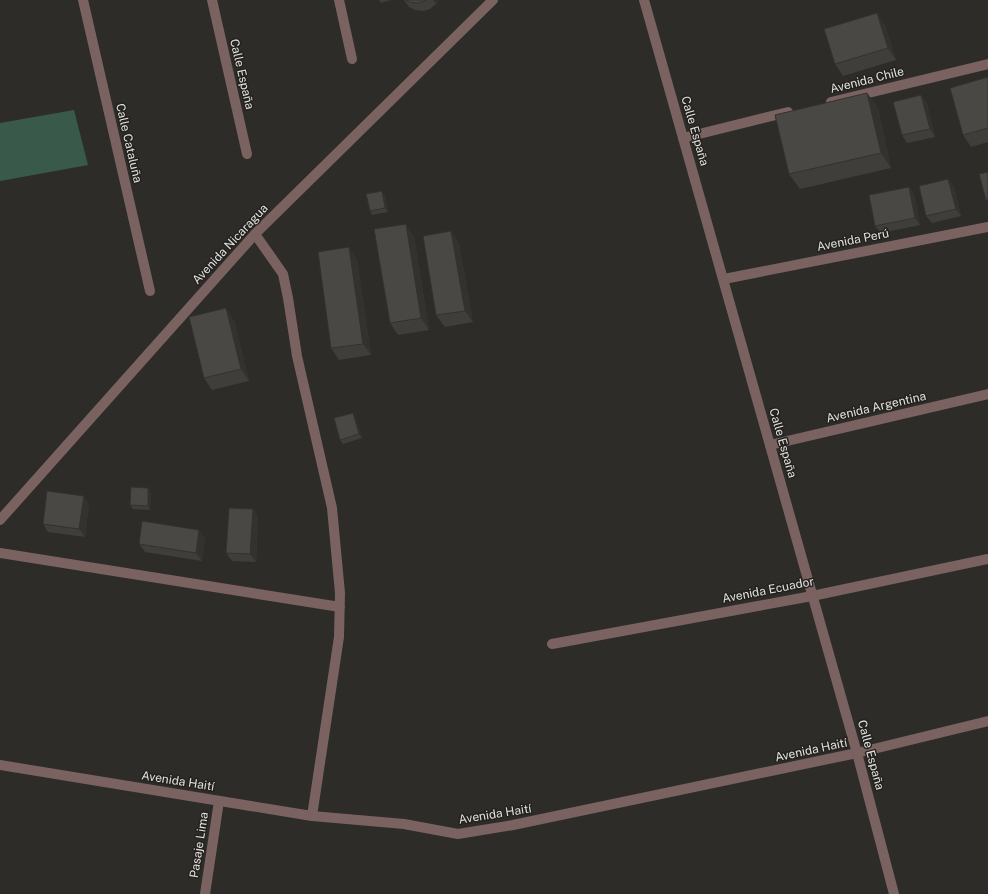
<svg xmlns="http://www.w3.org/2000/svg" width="988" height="894" font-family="'Public Sans',sans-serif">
<rect width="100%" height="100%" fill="#2e2c29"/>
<path fill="#395a4a" d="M74,110l14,55 -88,16v-58z"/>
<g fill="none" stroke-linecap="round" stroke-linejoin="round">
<path stroke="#7a6260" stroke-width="10" d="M83,0l67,291
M212,0l35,154
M339,0l13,59
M831,102l157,-38
M683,138l105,-26
M255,234l28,40 5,24 9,58 35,152 8,85 -1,44 -27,179
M724,279l264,-52
M770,445l218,-51
M0,553l340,54
M552,644l260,-48 176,-37
M0,765l312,51 92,8 54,10 55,-9 344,-72 131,-32
M205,894l14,-93"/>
<path stroke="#7a6260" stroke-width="10" d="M644,0l213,753 37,141
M0,520l255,-286 238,-234"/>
</g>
<path fill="#403e3a" d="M379,0h12l-10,3z
M404,0h34l-2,4 -6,5 -7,2 -8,-1 -6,-3z
M885,25l11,35 -53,16 -8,-12z
M988,77v65l-17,5 -8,-12z
M867,93l11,15 13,60 -91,21 -11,-15z
M921,95l6,8 8,34 -28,6 -5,-8z
M948,179l6,8 7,29 -29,7 -6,-7z
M909,187l5,7 6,31 -39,8 -6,-7z
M385,195l3,17 -16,3 -2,-4z
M451,231l8,12 14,79 -28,5 -9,-12z
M414,236l15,94 -31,5 -8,-12z
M357,259l14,96 -32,5 -8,-12z
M234,320l15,61 -37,9 -8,-12z
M355,417l7,21 -19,6 -3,-4z
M151,492l-1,18 -17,-1 -3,-4z
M84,496l5,8 -4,33 -37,-5 -5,-8z
M253,509l5,8 -2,45 -24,-1 -6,-8z
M205,538l-3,23 -57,-9 -6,-8z"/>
<path fill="#343230" d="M433,0h5l-2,4z
M877,13l8,12 11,35 -8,-12z
M867,93l11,15 13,60 -10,-15z
M921,95l6,8 8,34 -5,-8z
M948,179l6,8 7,29 -5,-7z
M909,187l5,7 6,31 -5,-7z
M382,191l3,4 3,17 -3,-4z
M406,224l8,12 15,94 -8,-12z
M451,231l8,12 14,79 -8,-11z
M349,247l8,12 14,96 -8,-11z
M226,308l8,12 15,61 -8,-12z
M353,413l2,4 7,21 -3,-4z
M148,488l3,4 -1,18 -2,-4z
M84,496l5,8 -4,33 -6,-8z
M253,509l5,8 -2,45 -6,-8z
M199,530l6,8 -3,23 -6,-8z"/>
<path fill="#4a4844" stroke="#343230" d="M406,0h20l-1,1 -8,2 -7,-1z
M877,13l11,35 -53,16 -11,-35z
M988,77v51l-25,7 -13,-47z
M867,93l14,60 -92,21 -14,-59z
M921,95l9,34 -28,6 -9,-33z
M988,172v28h-2l-7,-26z
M948,179l8,30 -30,7 -7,-30z
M909,187l6,31 -40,8 -6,-31z
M382,191l3,17 -15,3 -4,-17z
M406,224l15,94 -31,5 -16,-94z
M451,231l14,80 -29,4 -13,-79z
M349,247l14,97 -32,4 -13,-96z
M226,308l15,61 -37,9 -15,-61z
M353,413l6,21 -19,6 -6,-22z
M131,487l17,1v18l-18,-1z
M47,491l37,5 -5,33 -36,-5z
M229,508l24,1 -3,45 -24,-1z
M142,521l57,9 -3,23 -57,-9z"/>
<g text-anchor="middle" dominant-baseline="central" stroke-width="3" stroke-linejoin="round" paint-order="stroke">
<g font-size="12" fill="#e2e1df" stroke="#24221f">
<text transform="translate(242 74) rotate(77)">Calle España</text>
<text transform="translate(867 80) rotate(-14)">Avenida Chile</text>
<text transform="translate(695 131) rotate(74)">Calle España</text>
<text transform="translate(129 143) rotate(77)">Calle Cataluña</text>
<text transform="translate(853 240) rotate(-11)">Avenida Perú</text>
<text transform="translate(230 244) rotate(-47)">Avenida Nicaragua</text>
<text transform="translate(876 407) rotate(-13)">Avenida Argentina</text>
<text transform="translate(783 443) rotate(74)">Calle España</text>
<text transform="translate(768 590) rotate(-11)">Avenida Ecuador</text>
<text transform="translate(811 750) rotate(-12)">Avenida Haití</text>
<text transform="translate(871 755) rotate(75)">Calle España</text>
<text transform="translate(178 781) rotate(9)">Avenida Haití</text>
<text transform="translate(495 814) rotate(-9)">Avenida Haití</text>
<text transform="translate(199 845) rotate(-81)">Pasaje Lima</text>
</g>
</g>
</svg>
